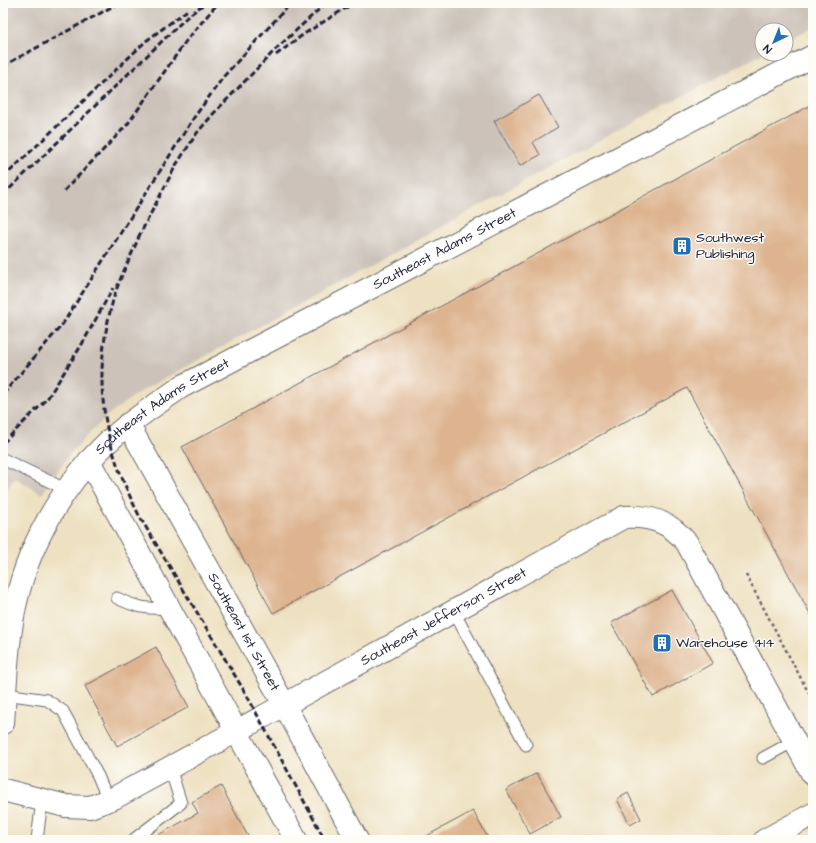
<svg xmlns="http://www.w3.org/2000/svg" width="816" height="843" font-family="'Architects Daughter',sans-serif">
<rect width="100%" height="100%" fill="#fdfcf7"/>
<filter id="ink" filterUnits="userSpaceOnUse"><feTurbulence type="fractalNoise" baseFrequency=".025" numOctaves="2"/><feDisplacementMap in="SourceGraphic" scale="8" xChannelSelector="R" yChannelSelector="G"/><feConvolveMatrix kernelMatrix="1 2 1 2 8 2 1 2 1" color-interpolation-filters="sRGB"/></filter>
<filter id="wash" filterUnits="userSpaceOnUse"><feTurbulence type="fractalNoise" baseFrequency=".012" numOctaves="4" result="noise"/><feDisplacementMap in="SourceGraphic" scale="16" xChannelSelector="R" yChannelSelector="G"/><feGaussianBlur stdDeviation="0.9" result="paint"/><feColorMatrix in="noise" values="0 0 0 0 0 0 0 0 0 0 0 0 0 0 0 0 0 1.4 0 .05"/><feComposite in="paint" operator="in"/></filter>
<g filter="url(#wash)">
<rect width="100%" height="100%" fill="#eee1c1"/>
<path fill="#ccc2b9" d="M3,3h810v24l-27,14v-11h-24v24l-153,81 -471,258 -31,23 -35,35 -30,43 -27,-16 -12,17z"/>
<g id="blocks">
<path fill="#ddb48f" d="M539,95l19,32 -25,15 7,13 -20,11 -26,-45z
M813,104v515l-126,-231 -414,225 -91,-166z
M672,590l41,73 -60,34 -42,-74z
M156,647l33,60 -72,39 -32,-60z
M537,773l24,44 -31,17 -24,-44z
M221,786l29,54h-101l49,-27 -6,-11z
M628,793l13,26 -11,6 -13,-26z
M473,811l16,29h-70z"/>
</g>
</g>
<g filter="url(#ink)">
<use href="#blocks" fill-opacity="0" stroke="#69656a" stroke-width="1"/>
<g fill="none" stroke-linecap="round" stroke-linejoin="round">
<defs>
<path id="service" d="M3,459l64,31
M117,598c20,10 30,11 53,10
M454,612l72,133
M5,694l42,6 16,11 35,65 10,24
M763,758l31,-17
M37,840l5,-40
M133,840l48,-37 -11,-35"/>
<path id="minor" d="M3,790l63,16 24,1 24,-9 123,-67"/>
<g id="tertiary">
<path id="s1" d="M128,424l157,282 72,134"/>
<path d="M89,461l207,379"/>
<path id="s2" d="M3,723c3,-40 4,-82 13,-121 15,-67 58,-136 113,-178 17,-13 35,-25 52,-37l632,-331"/>
<path id="s3" d="M237,731l387,-214c26,-2 46,5 63,26l126,232"/>
<path d="M765,840l48,-26"/>
</g>
</defs>
<use href="#service" stroke="#69656a" stroke-width="13"/>
<use href="#minor" stroke="#69656a" stroke-width="24"/>
<use href="#tertiary" stroke="#69656a" stroke-width="24"/>
<path stroke="#69656a" stroke-width="2.5" stroke-dasharray="3 3" stroke-linecap="butt" d="M746,575l67,126"/>
<use href="#service" stroke="#fff" stroke-width="11"/>
<use href="#minor" stroke="#fff" stroke-width="22"/>
<use href="#tertiary" stroke="#fff" stroke-width="22"/>
<path stroke="#22223b" stroke-width="3" stroke-dasharray="6 3" stroke-linecap="butt" d="M276,55l28,-21 50,-31
M3,66l116,-63
M3,178l143,-137 43,-32
M64,191l63,-66 59,-84 32,-38
M3,195l184,-178 18,-14
M140,234c-9,23 -22,46 -28,70 -21,79 -8,144 29,215l105,175 79,146
M138,238l38,-73 21,-32 17,-20 63,-65 49,-45
M3,394l59,-69 131,-206 31,-43 67,-73
M3,443l44,-44 34,-53 32,-58"/>
</g>
</g>
<defs>
<symbol id="building-square" viewBox="-11 -11 22 22"><rect x="-9" y="-9" width="18" height="18" rx="4" fill="#1f6fb2" stroke="#fdfcf7"/><path d="M-4-6H4V6H1V3H-1V6H-4ZM-2.5-4.3h1.7v1.8h-1.7ZM.8-4.3h1.7v1.8H.8ZM-2.5-1h1.7V.8h-1.7ZM.8-1h1.7V.8H.8Z" fill="#fff"/></symbol>
</defs>
<g fill-rule="evenodd">
<use href="#building-square" x="671" y="235" width="22" height="22"/>
<use href="#building-square" x="651" y="632" width="22" height="22"/>
</g>
<g text-anchor="middle" dominant-baseline="central" stroke-width="3" stroke-linejoin="round" paint-order="stroke">
<g font-size="14" fill="#22223b" stroke="#fdfcf7" text-anchor="start">
<text x="696" y="238">Southwest<tspan x="696" dy="16">Publishing</tspan></text>
<text x="676" y="643">Warehouse 414</text>
</g>
<g font-size="14" fill="#22223b" stroke="#fdfcf7">
<text stroke="none"><textPath href="#s2" startOffset="698">Southeast Adams Street</textPath></text>
<text stroke="none"><textPath href="#s2" startOffset="374">Southeast Adams Street</textPath></text>
<text stroke="none"><textPath href="#s3" startOffset="236">Southeast Jefferson Street</textPath></text>
<text stroke="none"><textPath href="#s1" startOffset="238">Southeast 1st Street</textPath></text>
</g>
</g>
<rect width="816" height="843" fill="none" stroke="#fdfcf7" stroke-width="16"/>
<g transform="translate(774 42) rotate(223)"><circle r="19" fill="#fdfcf7" stroke="#a5a5ac"/>
<path d="M0-3L7 15L0 10L-7 15Z" fill="#1f6fb2"/>
<text y="-6" font-size="11" font-weight="bold" text-anchor="middle" fill="#22223b">N</text>
</g>
</svg>
